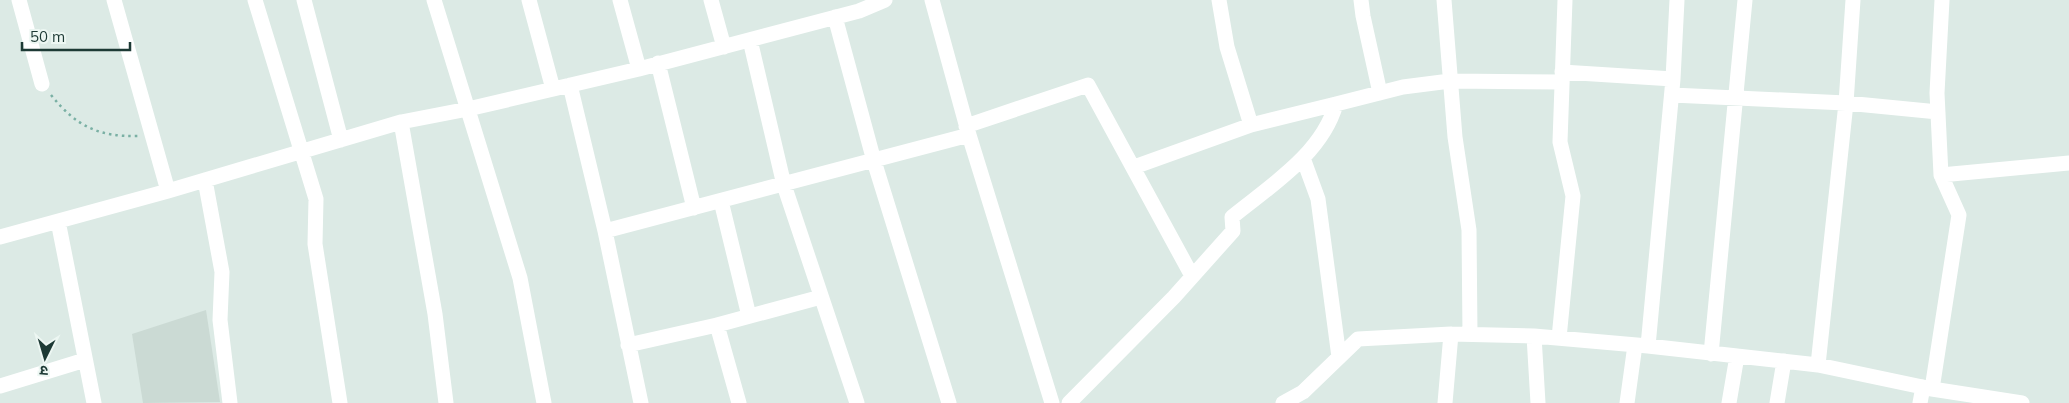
<svg xmlns="http://www.w3.org/2000/svg" width="2069" height="403" font-family="Mulish,'Noto Sans Devanagari',sans-serif">
<rect width="100%" height="100%" fill="#dceae5"/>
<path fill="#cbdad4" d="M206,310l14,92 -77,1 -11,-69z"/>
<g fill="none" stroke-linecap="round" stroke-linejoin="round">
<path stroke="#7ab0a4" stroke-width="2.5" stroke-dasharray="2.5 4" stroke-linecap="butt" d="M51,95c25,31 47,42 87,41"/>
<path stroke="#fff" stroke-width="15" d="M19,0l23,84
M114,0l54,191
M255,0l61,199 -1,45 25,159
M304,0l37,140
M434,0l86,278 24,125
M529,0l24,89
M620,0l19,69
M711,0l13,47
M932,0l37,135 83,268
M1219,0l8,47 24,78
M1361,0l2,16 17,77
M1444,0l11,137 14,93 1,104
M835,17l39,144 75,242
M750,40l34,145 73,218
M658,63l36,145
M1562,72l111,7
M570,85l35,146 36,172
M1672,95l174,8 92,9
M401,122l34,192 11,89
M966,126l122,-41 104,191
M1303,158l15,41 21,158
M1134,167l117,-42 85,-21
M1941,175l128,-12
M205,180l17,92 -2,48 10,83
M721,201l28,115
M58,221l36,182
M605,231l364,-96
M0,237l168,-46 233,-69 67,-13 171,-40 220,-58 26,-11
M717,325l22,78
M1534,336l4,67
M1559,338l14,-142 -13,-54 5,-142
M628,345l89,-20 104,-28
M1648,346l25,-267 4,-79
M1711,354l34,-354
M1818,365l28,-262 7,-103
M0,386l85,-26
M1932,389l27,-174 -18,-40 -4,-82 5,-93
M1069,403l105,-106 59,-66 -1,-14c38,-31 90,-63 104,-113l67,-17 47,-6 112,1
M1283,403l20,-11 55,-53 93,-5 83,2 114,10 170,19 114,24 90,14
M1445,403l6,-69
M1627,403l8,-58
M1729,403l8,-47
M1777,403l7,-42
M1920,403l3,-16"/>
</g>
<g transform="translate(45 358) rotate(185)" stroke="#edf7f3" stroke-width="4" paint-order="stroke">
<path d="M0-4L9 19L0 12L-9 19Z" fill="#1d3a35"/>
<text y="-8" font-size="14" font-weight="bold" text-anchor="middle" fill="#1d3a35">उ</text>
</g>
<path d="M22 42v8h108v-8" fill="none" stroke="#1d3a35" stroke-width="2.5"/>
<text x="30" y="42" font-size="15" fill="#1d3a35" stroke="#edf7f3" stroke-width="4" paint-order="stroke">50 m</text>
</svg>
